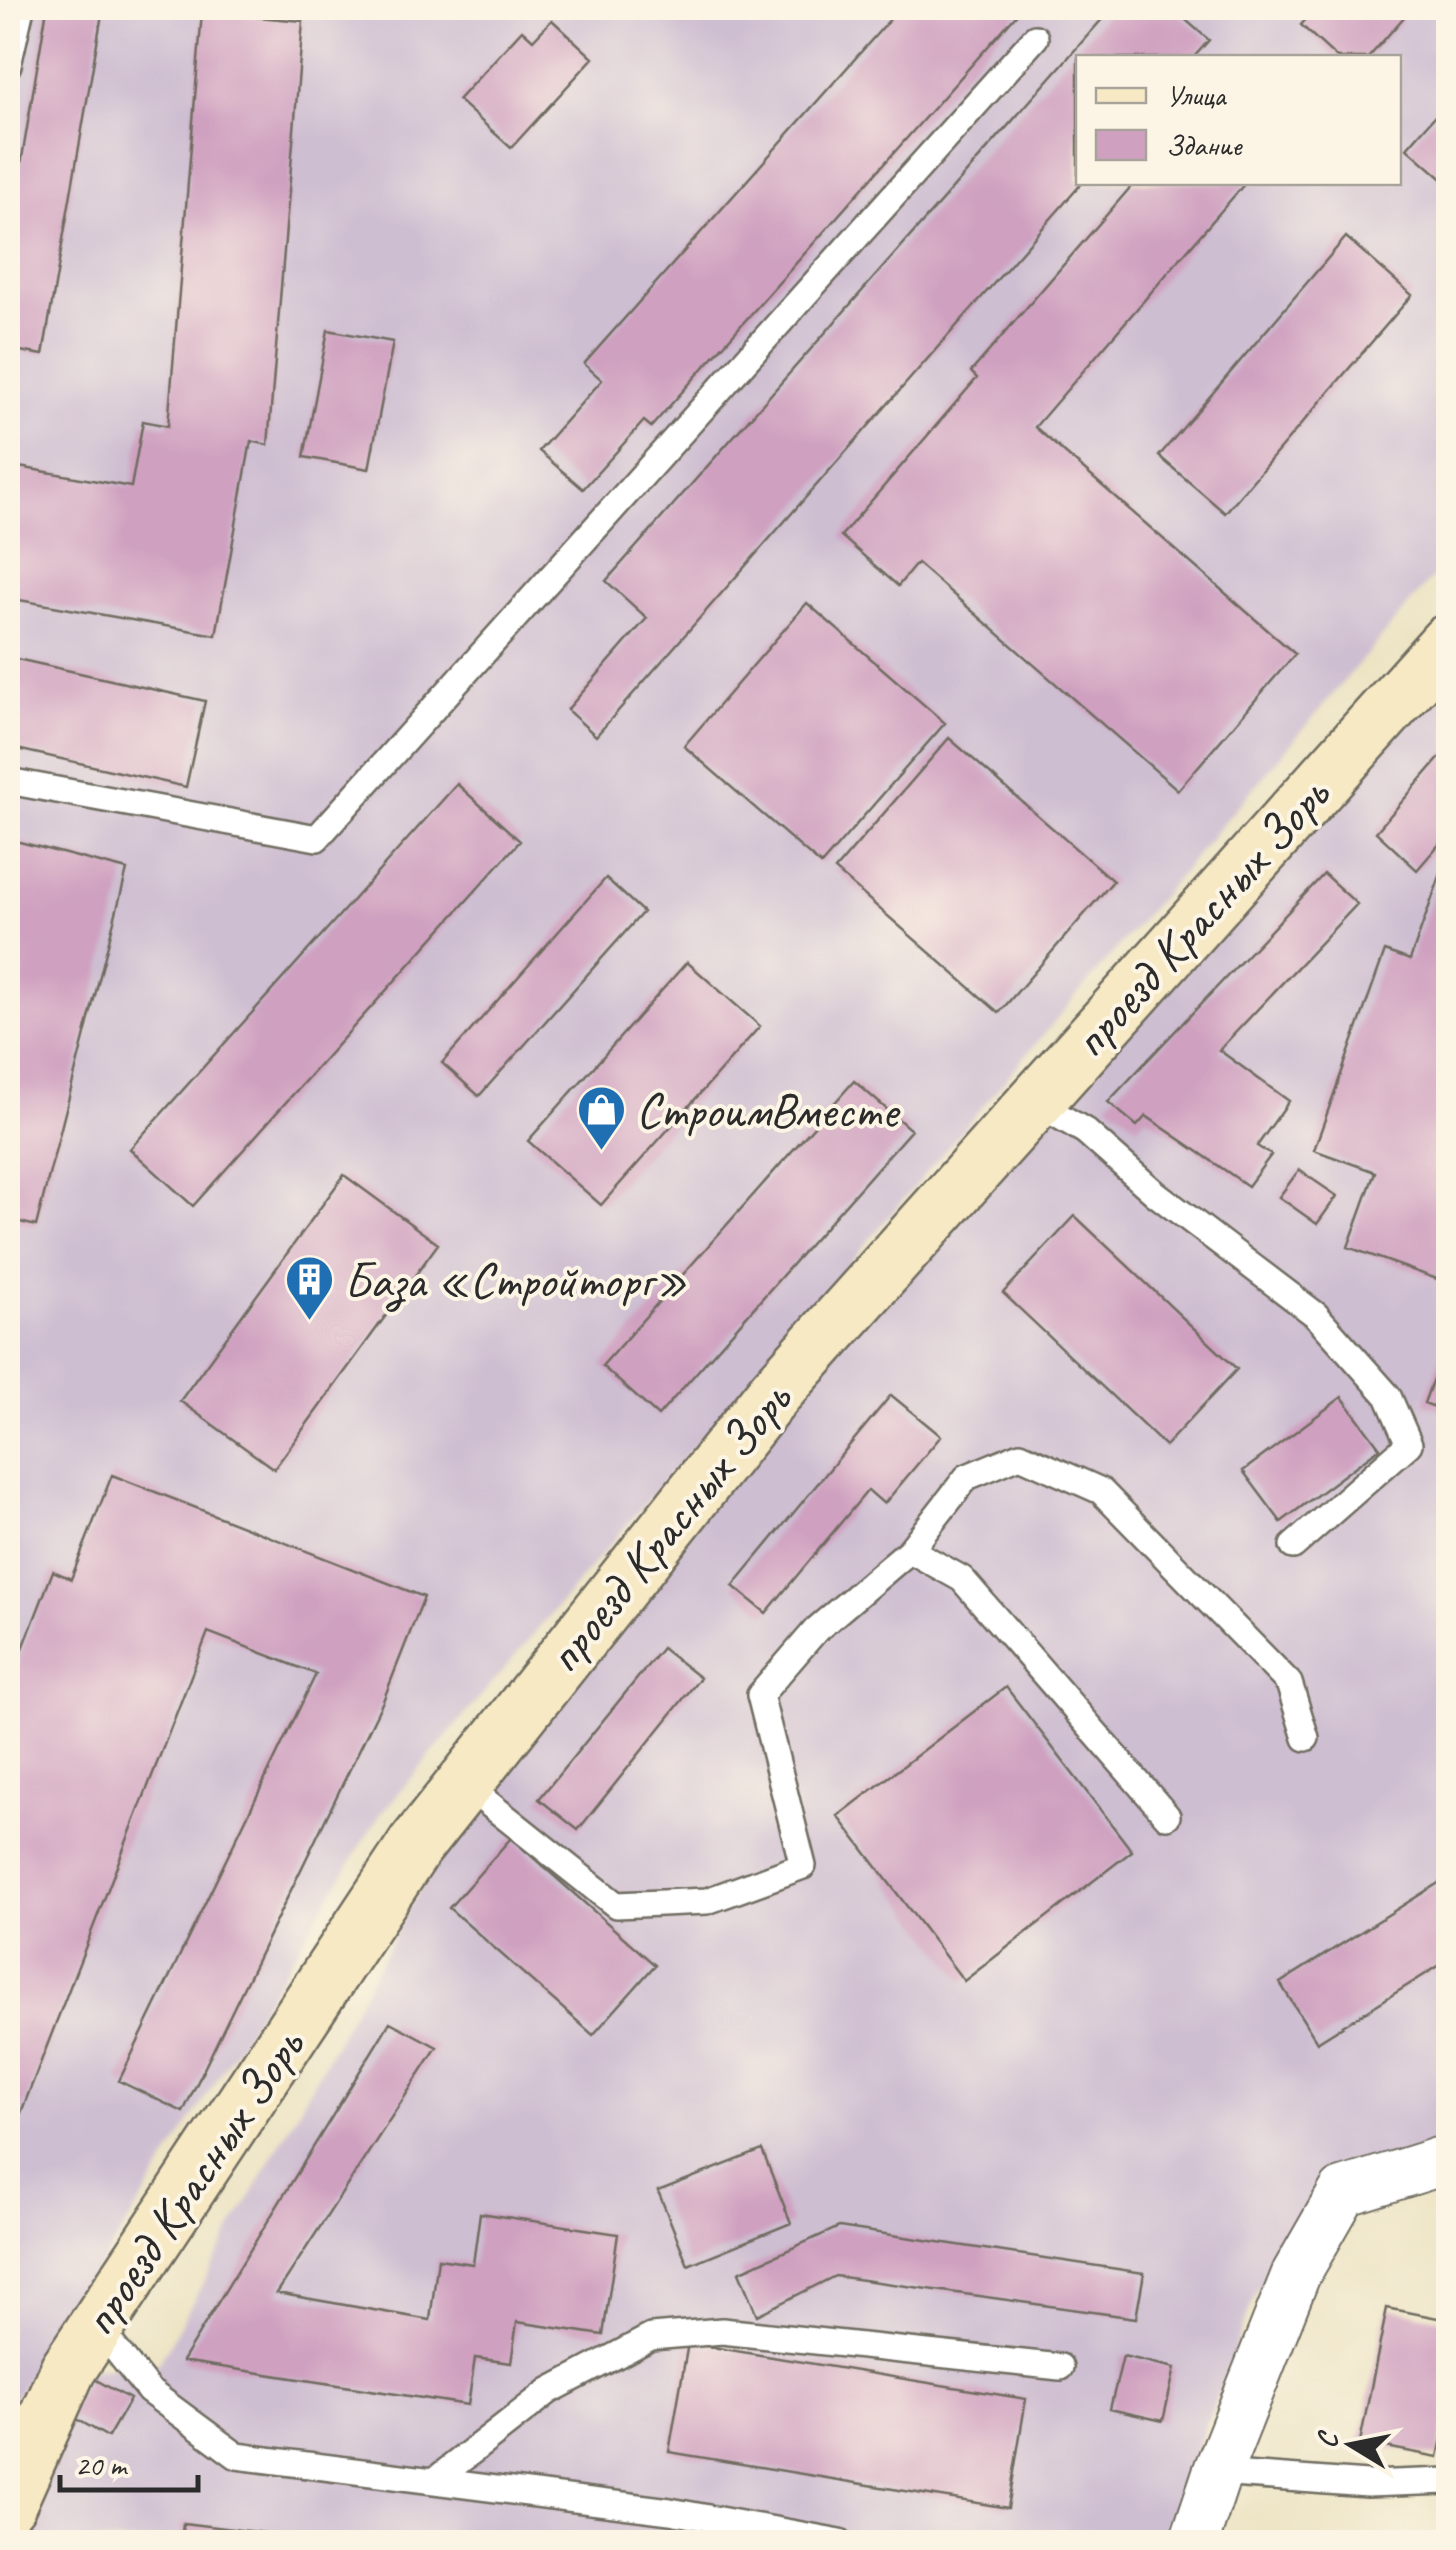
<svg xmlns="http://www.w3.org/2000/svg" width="1456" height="2550" font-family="Caveat,sans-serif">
<rect width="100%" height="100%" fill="#fcf5e5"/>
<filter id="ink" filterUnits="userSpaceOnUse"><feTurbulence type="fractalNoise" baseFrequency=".01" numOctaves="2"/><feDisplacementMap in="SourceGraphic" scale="20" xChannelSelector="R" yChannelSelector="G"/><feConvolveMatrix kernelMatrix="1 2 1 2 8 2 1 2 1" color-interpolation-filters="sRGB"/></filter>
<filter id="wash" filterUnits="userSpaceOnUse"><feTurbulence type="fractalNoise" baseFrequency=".0048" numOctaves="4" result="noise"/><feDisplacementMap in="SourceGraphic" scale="40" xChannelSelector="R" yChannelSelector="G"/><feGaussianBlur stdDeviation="2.25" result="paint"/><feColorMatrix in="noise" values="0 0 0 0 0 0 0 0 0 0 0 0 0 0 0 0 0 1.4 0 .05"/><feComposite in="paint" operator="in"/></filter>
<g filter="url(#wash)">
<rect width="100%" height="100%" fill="#ede4c4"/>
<path fill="#cebed1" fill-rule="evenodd" d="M8,8h1440v551l-1068,1256 -237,384 -135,210zM1078,58h320v124h-320z
M1448,647v1507l-109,34 -82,102 -95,252h-1133l11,-84 33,-87 86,-8 272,-494 348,-474z"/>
<g id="blocks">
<path fill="#cfa0c0" d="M47,8h56l-60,347 -35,-6v-107z
M900,8h122l-371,419 -7,-6 -61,68 -44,-38 63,-71 -18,-16z
M1112,8h60l37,32 -16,18h-115v124h5l-487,554 -29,-26 80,-92 -41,-37z
M1316,8h96l-44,50h-31l-36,-33z
M202,12l101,9 -35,424 -17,-4 -35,194 -208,-37v-133l123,22 12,-66 25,5z
M552,20l41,38 -82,90 -53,-48 64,-70 11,10z
M1448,101v83l-41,-36z
M1135,182h111l-211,245 260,227 -117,136 -261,-227 -19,23 -57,-50 136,-158 -6,-6z
M1346,237l66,58 -187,218 -66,-57z
M328,330l65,12 -24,127 -65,-12z
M807,603l138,120 -124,142 -137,-119z
M8,657l197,44 -19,86 -178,-40z
M949,738l164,143 -114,132 -164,-143z
M1448,748v86l-31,36 -41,-38z
M457,784l63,57 -327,365 -63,-57z
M8,839l119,31 -91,356 -28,-7z
M1448,854v429l-100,-36 27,-75 -61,-22 71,-199 25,9z
M1324,874l33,30 -138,146 70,51 -32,45 14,9 -23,31 -102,-70 -9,10 -29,-24z
M606,878l37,34 -164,184 -37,-33z
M687,962l73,64 -159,179 -73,-64z
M854,1081l57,49 -253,286 -56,-50z
M1299,1170l38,26 -20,28 -38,-27z
M344,1175l94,69 -164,225 -94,-68z
M1075,1216l162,153 -72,77 -162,-153z
M1448,1338v74l-24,-9z
M891,1395l50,41 -57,68 -16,-14 -102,123 -33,-27z
M1342,1397l38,51 -99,74 -38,-51z
M112,1475l312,122 -41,104 -200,411 -64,-31 197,-407 -108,-42 -200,514v-459l45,-116 18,8z
M662,1648l38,30 -122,152 -39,-31z
M1006,1687l126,164 -168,130 -126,-165z
M511,1838l144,127 -62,70 -144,-127z
M1448,1877v83l-131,82 -37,-59z
M390,2022l47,25 -160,246 153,27 8,-61 35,5 7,-51 138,21 -15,101 -86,-13 -6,41 -36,-5 -7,47 -286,-44z
M762,2150l29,73 -103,42 -30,-74z
M839,2227l305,46 -8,45 -301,-42 -78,39 -18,-43z
M1387,2308l61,12v105l-3,-1 -7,33 -78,-15z
M688,2343l338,56 -18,109 -339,-56z
M1123,2356l52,12 -12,53 -53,-12z
M89,2376l41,23 -22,38 -40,-23z
M183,2523l139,17v2h-141z"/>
</g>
</g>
<g filter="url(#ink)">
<use href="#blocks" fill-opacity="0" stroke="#6f6c61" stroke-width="2.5"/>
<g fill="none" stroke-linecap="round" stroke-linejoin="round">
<defs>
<path id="lane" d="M8,65l13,-57
M8,781l309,57 718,-800
M1035,1102l50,29 70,62 161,122 72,81 21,48 -116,102
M910,1550l57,-73 53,-22 81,36 188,192 17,55
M464,1784l152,121 91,-4 96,-35 -43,-171 56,-65 94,-80 52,29 205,237
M97,2326l52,65 88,65 433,55 170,31
M1217,2473l150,11 81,-3
M434,2481l115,-90 102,-54 71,-6 338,36"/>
<path id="street" d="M1194,2542l23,-69 79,-199 47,-82 105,-33"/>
<path id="secondary" d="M8,2504l60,-135 347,-523 360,-454 673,-750"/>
</defs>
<use href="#lane" stroke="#6f6c61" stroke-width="30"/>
<use href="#street" stroke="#6f6c61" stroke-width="52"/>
<use href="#secondary" stroke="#6f6c61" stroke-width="60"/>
<use href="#lane" stroke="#fff" stroke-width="25"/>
<use href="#street" stroke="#fff" stroke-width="48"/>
<use href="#secondary" stroke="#f6e9c3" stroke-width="55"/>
</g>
</g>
<defs>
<symbol id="shop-pin" viewBox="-11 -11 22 30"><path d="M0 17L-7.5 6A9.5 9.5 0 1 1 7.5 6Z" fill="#1f6fb2" stroke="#fcf5e5"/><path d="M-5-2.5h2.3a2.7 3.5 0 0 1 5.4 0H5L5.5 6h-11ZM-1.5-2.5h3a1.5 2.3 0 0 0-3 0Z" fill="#fff"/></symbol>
<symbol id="building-pin" viewBox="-11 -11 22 30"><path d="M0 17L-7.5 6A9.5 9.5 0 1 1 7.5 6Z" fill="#1f6fb2" stroke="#fcf5e5"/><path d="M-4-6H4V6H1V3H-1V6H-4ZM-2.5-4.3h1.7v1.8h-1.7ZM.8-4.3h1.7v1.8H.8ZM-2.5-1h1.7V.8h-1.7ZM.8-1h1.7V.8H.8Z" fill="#fff"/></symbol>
</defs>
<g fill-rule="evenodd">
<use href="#shop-pin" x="574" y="1082" width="55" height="75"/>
<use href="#building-pin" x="282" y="1252" width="55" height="75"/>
</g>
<g text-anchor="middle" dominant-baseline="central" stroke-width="8" stroke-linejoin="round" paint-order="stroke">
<g font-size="50" fill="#2b2b2b" stroke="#fcf5e5">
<text transform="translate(1200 918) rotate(-48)">проезд Красных Зорь</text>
<text transform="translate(668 1528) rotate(-51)">проезд Красных Зорь</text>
<text transform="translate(192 2183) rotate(-56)">проезд Красных Зорь</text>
</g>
<g font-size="50" fill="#2b2b2b" stroke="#fcf5e5" text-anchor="start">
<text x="636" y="1110">СтроимВместе</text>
<text x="344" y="1280">База «Стройторг»</text>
</g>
</g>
<rect width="1456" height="2550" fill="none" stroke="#fcf5e5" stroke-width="40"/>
<rect x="1076" y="55" width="325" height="130" fill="#fcf5e5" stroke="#a8a49b" stroke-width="2.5"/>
<rect x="1096" y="88" width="50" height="15" fill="#f6e9c3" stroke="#a8a49b" stroke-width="2.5"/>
<text x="1166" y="105" font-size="30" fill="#2b2b2b">Улица</text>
<rect x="1096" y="130" width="50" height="30" fill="#cfa0c0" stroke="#a8a49b" stroke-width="2.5"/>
<text x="1166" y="155" font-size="30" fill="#2b2b2b">Здание</text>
<g transform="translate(1351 2445) rotate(280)" stroke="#fcf5e5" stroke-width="8" paint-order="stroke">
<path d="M0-8L18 38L0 25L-18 38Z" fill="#2b2b2b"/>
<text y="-15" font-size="28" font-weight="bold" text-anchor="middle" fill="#2b2b2b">С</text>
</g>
<path d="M60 2475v15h138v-15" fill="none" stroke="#2b2b2b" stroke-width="5"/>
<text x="75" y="2475" font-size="30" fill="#2b2b2b" stroke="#fcf5e5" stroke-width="8" paint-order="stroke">20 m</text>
</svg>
